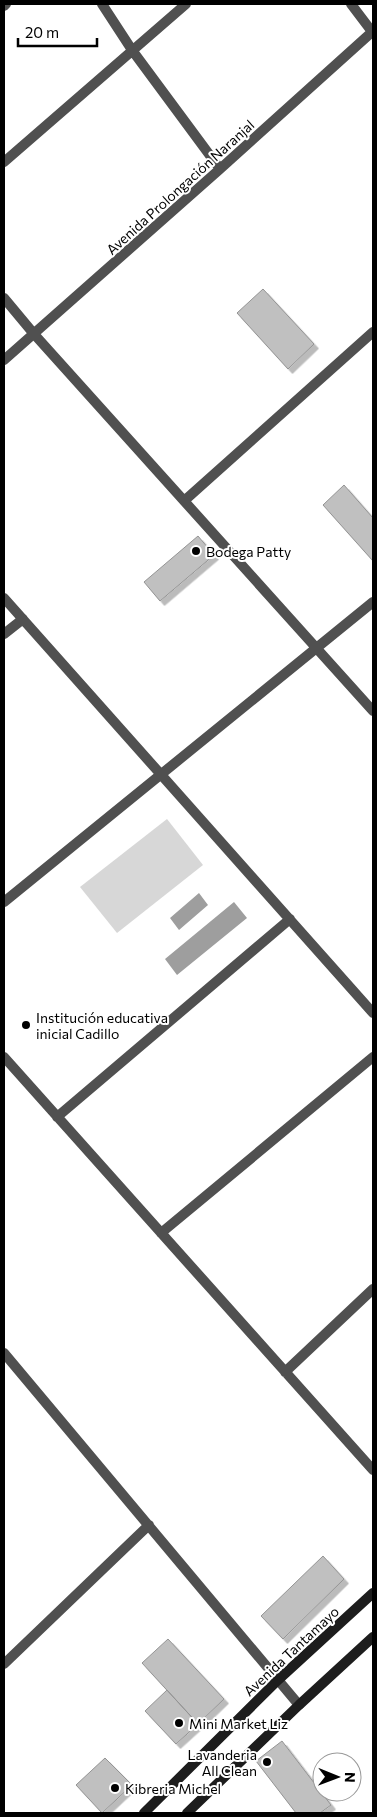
<svg xmlns="http://www.w3.org/2000/svg" width="377" height="1817" font-family="Commissioner,sans-serif">
<defs>
<filter id="shadow"><feDropShadow dx="4.5" dy="4.5" stdDeviation="0" flood-color="#0004"/></filter>
</defs>
<rect width="100%" height="100%" fill="#fff"/>
<path fill="#d7d7d7" d="M167,819l36,46 -86,68 -37,-46z"/>
<path fill="#9e9e9e" d="M199,893l9,12 -29,25 -9,-12z
M234,902l13,16 -70,57 -12,-16z"/>
<path fill="#c0c0c0" stroke="#949494" filter="url(#shadow)" d="M263,289l51,55 -26,25 -51,-56z
M344,485l29,33v43l-50,-56z
M198,536l16,19 -54,46 -16,-19z
M323,1556l21,23 -61,60 -22,-23z
M168,1639l56,60 -26,25 -56,-61z
M167,1690l31,34 -22,20 -31,-33z
M282,1741l49,64 -11,8h-24l-40,-52z
M105,1758l27,27 -30,28 -26,-28z"/>
<g fill="none" stroke-linecap="round" stroke-linejoin="round">
<path stroke="#505050" stroke-width="10" d="M4,6l2,-2"/>
<path stroke="#505050" stroke-width="10" d="M102,4l30,46 88,119
M351,4l22,29
M4,162l182,-158
M4,298l30,36 339,377
M4,360l216,-191 152,-137
M184,501l189,-169
M4,598l369,415
M4,634l19,-15
M4,902l369,-300
M4,1057l369,413
M57,1117l233,-198
M161,1233l212,-176
M4,1353l295,352
M285,1372l88,-83
M4,1664l145,-139"/>
<path stroke="#1d1d1d" stroke-width="10" d="M144,1813l134,-133 95,-87
M187,1813l112,-108 74,-68"/>
</g>
<g fill="#000" stroke="#fff" stroke-width="2">
<circle cx="196" cy="551" r="5"/>
<circle cx="26" cy="1025" r="5"/>
<circle cx="179" cy="1723" r="5"/>
<circle cx="267" cy="1762" r="5"/>
<circle cx="115" cy="1788" r="5"/>
</g>
<g text-anchor="middle" dominant-baseline="central" stroke-width="4" stroke-linejoin="round" paint-order="stroke">
<g font-size="14" fill="#000" stroke="#fff">
<text transform="translate(180 187) rotate(-42)">Avenida Prolongación Naranjal</text>
<text transform="translate(291 1651) rotate(-43)">Avenida Tantamayo</text>
</g>
<g font-size="14" fill="#000" stroke="#fff" text-anchor="start">
<text x="206" y="551">Bodega Patty</text>
<text x="36" y="1017">Institución educativa<tspan x="36" dy="16">inicial Cadillo</tspan></text>
<text x="189" y="1723">Mini Market Liz</text>
<text x="257" y="1754" text-anchor="end">Lavanderia<tspan x="257" dy="16">All Clean</tspan></text>
<text x="125" y="1788">Kibreria Michel</text>
</g>
</g>
<rect width="377" height="1817" fill="none" stroke="#000000" stroke-width="10"/>
<g transform="translate(337 1777) rotate(91)"><circle r="24" fill="#ffffff" stroke="#999999"/>
<path d="M0-4L9 19L0 12L-9 19Z" fill="#000000"/>
<text y="-8" font-size="14" font-weight="bold" text-anchor="middle" fill="#000000">N</text>
</g>
<path d="M18 38v8h79v-8" fill="none" stroke="#000000" stroke-width="2.5"/>
<text x="25" y="38" font-size="15" fill="#000000" stroke="#ffffff" stroke-width="4" paint-order="stroke">20 m</text>
</svg>
